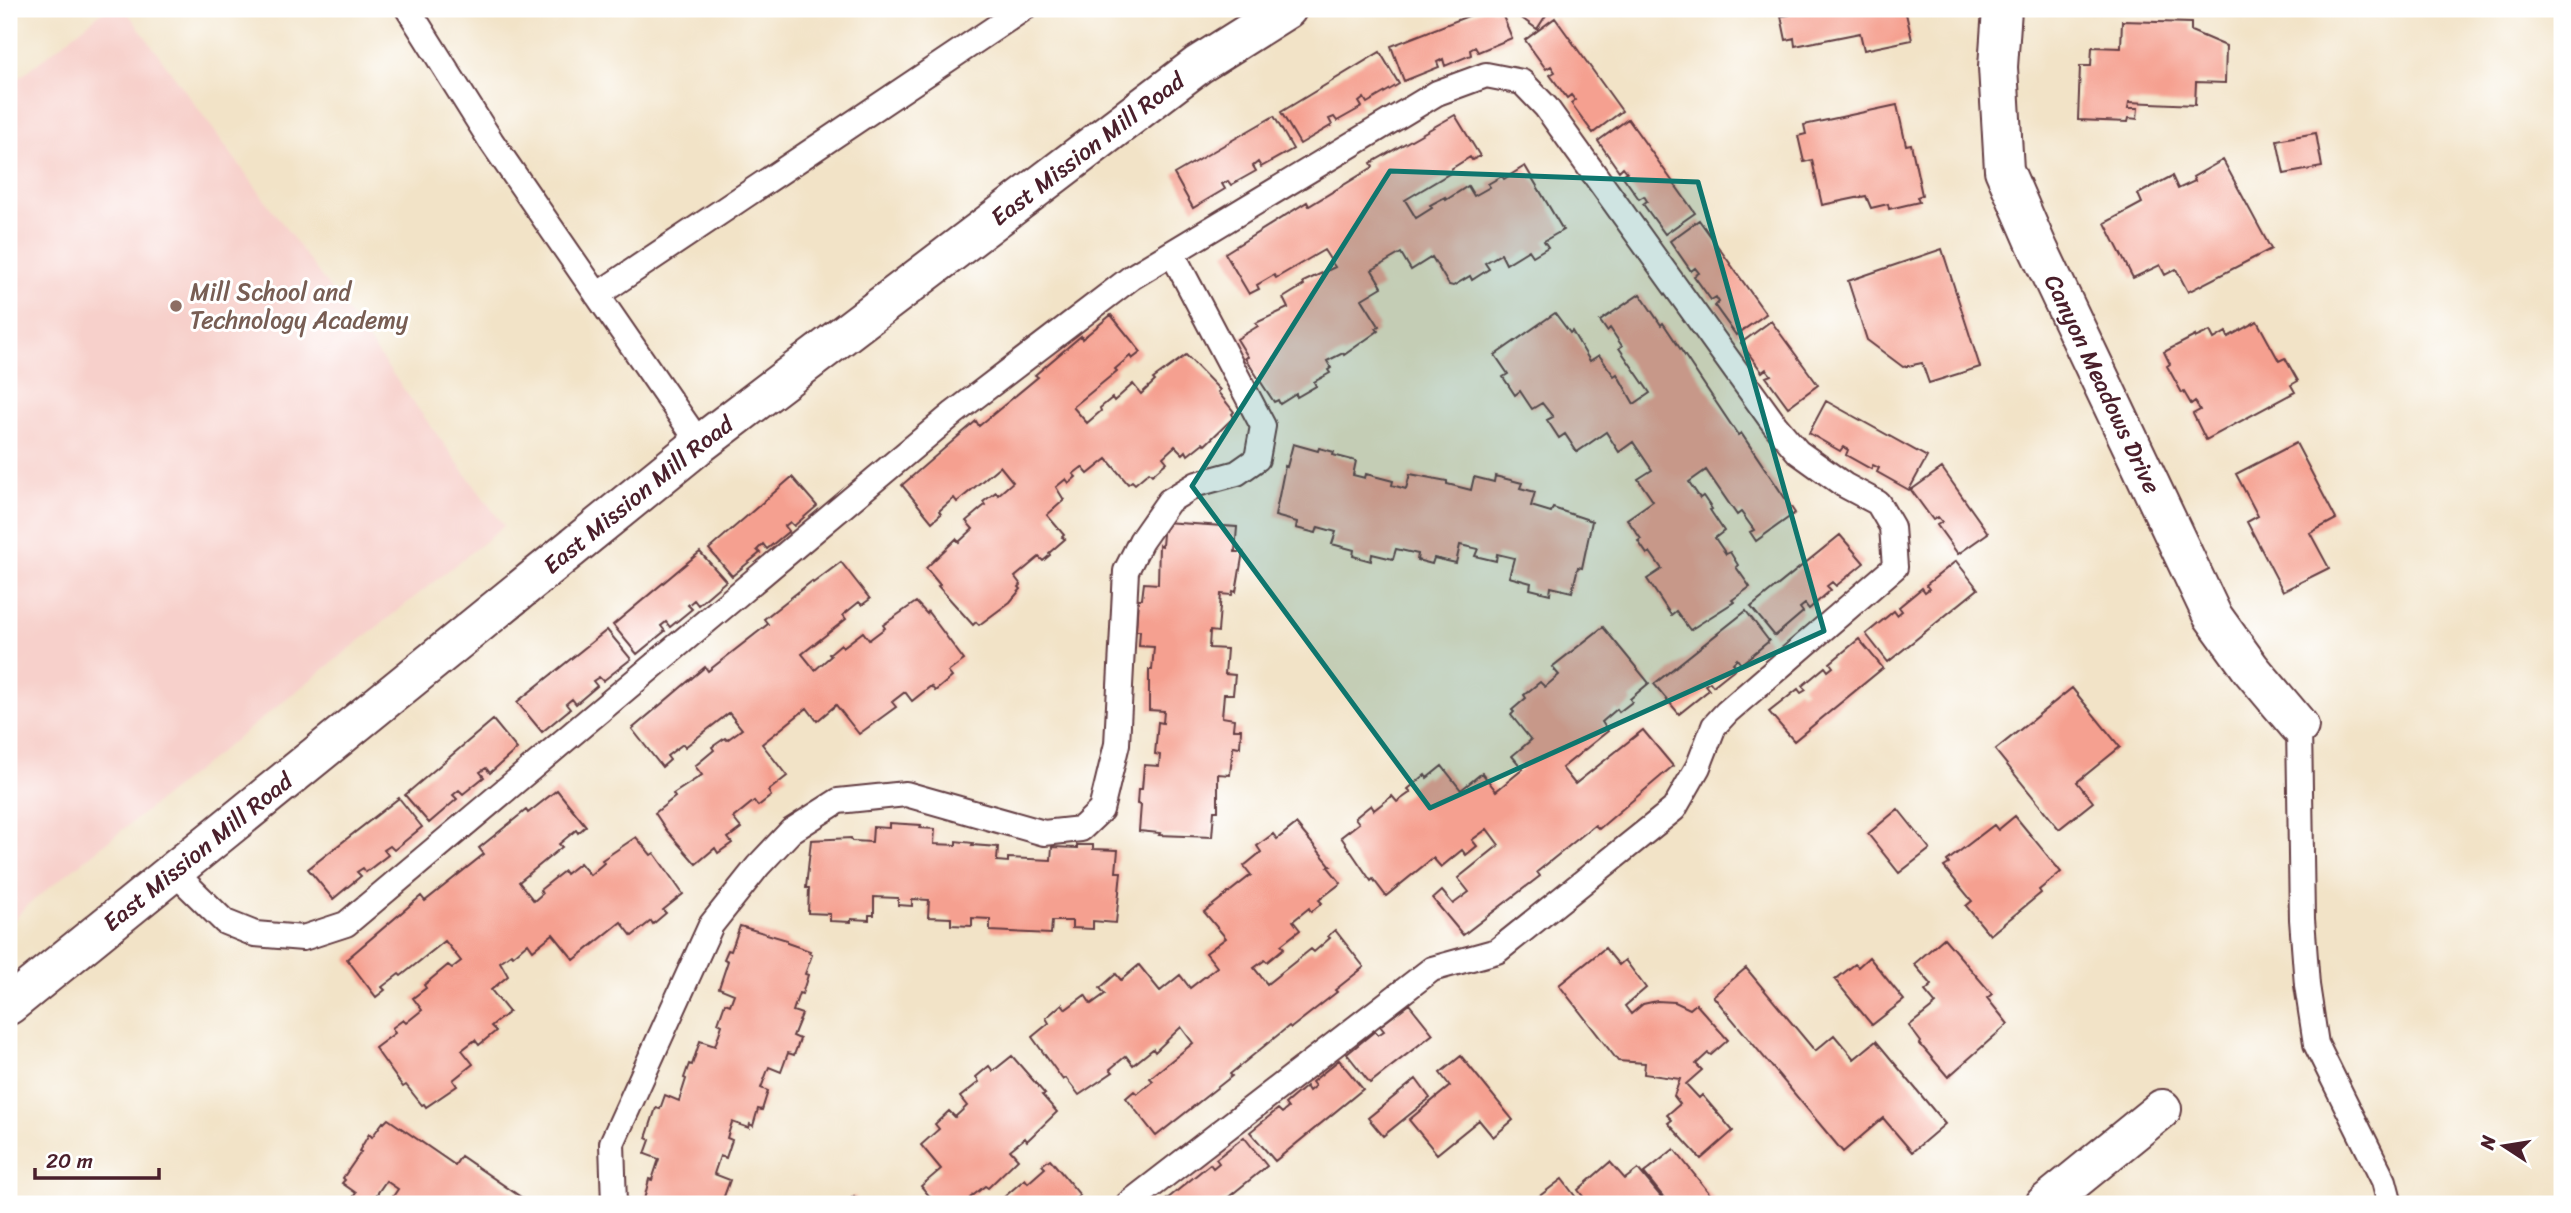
<svg xmlns="http://www.w3.org/2000/svg" width="2571" height="1213" font-family="Sriracha,sans-serif">
<rect width="100%" height="100%" fill="#fff"/>
<filter id="ink" filterUnits="userSpaceOnUse"><feTurbulence type="fractalNoise" baseFrequency=".0143" numOctaves="2"/><feDisplacementMap in="SourceGraphic" scale="14" xChannelSelector="R" yChannelSelector="G"/><feConvolveMatrix kernelMatrix="1 2 1 2 8 2 1 2 1" color-interpolation-filters="sRGB"/></filter>
<filter id="wash" filterUnits="userSpaceOnUse"><feTurbulence type="fractalNoise" baseFrequency=".00686" numOctaves="4" result="noise"/><feDisplacementMap in="SourceGraphic" scale="28" xChannelSelector="R" yChannelSelector="G"/><feGaussianBlur stdDeviation="1.57" result="paint"/><feColorMatrix in="noise" values="0 0 0 0 0 0 0 0 0 0 0 0 0 0 0 0 0 1.4 0 .05"/><feComposite in="paint" operator="in"/></filter>
<g filter="url(#wash)">
<rect width="100%" height="100%" fill="#f2e3c7"/>
<path fill="#f7d0cb" d="M106,9h19l379,517 -480,382 -15,19v-841z"/>
<g id="blocks">
<path fill="#f5a090" d="M1486,9h14l12,29 -34,14 -3,-5 -5,3 1,5 -26,11 -2,-7 -6,3 2,5 -35,14 -13,-35z
M1509,9h41l-13,20z
M1788,9h117l7,31 -48,10 -4,-17 -65,13 -1,-8 -8,2 -5,-24 8,-1z
M1555,18l67,93 -29,22 -22,-30 4,-3 -4,-5 -4,3 -17,-23 5,-3 -4,-6 -5,3 -21,-29z
M2122,21l69,2v8l35,15 -1,37 -29,-1 -1,23 -66,-3 -1,6h10l-1,11 -8,-1 -1,4 -50,-2 2,-54h11l1,-19 29,1z
M1380,52l19,32 -32,19 -3,-5 -5,4 3,5 -25,14 -3,-4 -5,2 3,6 -32,19 -19,-32z
M1897,105l9,40 5,-1 11,51 -5,2 2,5 -30,7 -1,-5 -17,4 -5,-12 -44,9 -10,-45 -8,2 -6,-26 8,-2 -2,-9z
M1455,115l25,41 -8,4 -2,-3 -19,12 1,3 -47,28 11,18 16,-10 -2,-3 15,-8 1,3 22,-14 6,10 16,-9 -2,-3 14,-8 2,3 21,-13 38,64 -19,11 4,6 -15,9 -4,-6 -23,14 -5,-10 -16,9 4,6 -17,11 -2,-4 -17,10 -4,-1 -17,-28 -21,13 -10,-17 -29,17 10,17 -20,12 17,27 -3,2 2,3 -34,24 -1,-2 -16,8 4,7 -3,2 2,3 -16,9 2,4 -19,11 -1,-3 -16,10 -2,-4 -4,2 -29,-44 3,-1 -11,-18 21,-13 -2,-3 32,-15 -5,-10 21,-13 -1,-3 32,-15 -11,-17 -48,28 -2,-3 -17,10 2,4 -10,5 -24,-41 82,-51 2,4 64,-39 -2,-4z
M1274,116l19,33 -32,18 -3,-5 -5,4 3,5 -25,14 -3,-4 -6,3 3,5 -32,19 -19,-34z
M1628,119l67,94 -30,21 -22,-30 4,-3 -3,-5 -5,3 -17,-24 5,-3 -4,-5 -4,4 -21,-30z
M2316,133l6,34 -38,7 -7,-34z
M2223,160l48,89 -83,43 -12,-23 -11,6 -5,-10 -27,13 -28,-55 37,-20 -4,-9 34,-18 6,13 17,-8 -2,-4z
M1699,220l67,94 -30,21 -21,-29 4,-4 -3,-5 -5,3 -17,-24 5,-3 -4,-5 -4,3 -21,-30z
M1942,249l38,118 -51,16 -7,-20 -19,4 -36,-27 -19,-59z
M1640,294l21,31 2,-2 75,112 3,-2 54,80 -39,28 -6,-9 4,-2 -13,-18 -4,3 -31,-45 -17,12 11,16 3,-2 9,13 -2,1 14,21 -9,7 11,16 4,-2 8,13 -2,2 14,20 -18,13 2,2 -44,28 -14,-19 -5,4 -24,-36 15,-10 -12,-17 -3,2 -9,-13 3,-2 -14,-20 26,-18 -15,-22 14,-9 -19,-28 -14,10 -13,-20 -29,20 -12,-18 -6,4 -12,-18 6,-3 -11,-14 -10,6 -12,-18 -5,4 -12,-18 5,-3 -13,-19 60,-42 15,20 2,-2 18,30 9,-6 15,21 3,-2 17,30 16,-11 -31,-45 3,-2 -12,-18 -3,3 -7,-10z
M1111,315l30,37 -9,7 -2,-3 -15,13 2,2 -44,36 14,16 14,-12 -1,-3 12,-10 2,3 19,-17 8,10 14,-13 -2,-2 33,-24 34,35 -2,2 16,20 -2,2 2,3 -29,28 -2,-2 -15,12 -2,-4 -3,3 -8,-8 -12,11 4,5 -15,13 -3,-3 -14,12 -3,-3 -4,3 -21,-25 -19,15 -6,-7 -9,7 3,3 -7,6 -3,-4 -10,8 8,13 -17,15 17,20 -2,2 3,2 -16,14 1,2 -7,6 -4,-4 -24,20 6,8 -2,2 2,2 -11,13 -31,23 -3,-3 -3,3 -35,-39 2,-1 -14,-17 30,-29 3,3 14,-13 -7,-8 19,-16 -2,-3 13,-10 2,3 15,-13 -13,-16 -43,36 -3,-4 -15,13 2,3 -9,8 -30,-37 74,-64 3,5 59,-49 -3,-2 46,-39 1,3z
M1771,321l47,64 -30,22 -22,-30 5,-2 -5,-6 -4,3 -21,-29z
M2257,321l22,40 6,-3 13,23 -7,4 4,7 -89,48 -13,-26 7,-4 -5,-9 -4,3 -7,-12 -2,1 -15,-27 3,-2 -6,-12 31,-16v2l15,-7 4,8 12,-7 2,5z
M1826,401l101,56 -18,33 -32,-18 2,-4 -6,-3 -2,4 -25,-14 2,-5 -5,-3 -3,4 -31,-18z
M2296,443l40,76 -26,14 19,35 -46,23 -36,-69 11,-6 -22,-42z
M1293,444l25,7 1,-3 15,4 -1,3 23,6 -3,14 12,3 1,-4 27,7 -1,4 14,4 4,-15 37,7v3l24,6 3,-13 20,5 1,-6 27,7 -2,5 15,4 -4,14 20,6 2,-4 39,13 -10,47 -4,-1 -6,25 -21,-5 -1,7 -20,-5 1,-6 -22,-6 5,-19 -17,-4 -1,7 -21,-5 3,-7 -18,-4 -4,18 -22,-5 -2,6 -15,-4 1,-6 -22,-5 -3,10 -21,-5 -1,7 -18,-5 1,-6 -22,-6 4,-12 -18,-5 -2,6 -20,-5 1,-6 -22,-6 10,-50 2,1z
M1942,468l46,65 -30,21 -21,-29 5,-3 -4,-5 -5,3 -22,-30z
M792,477l25,29 -23,20 -4,-4 -5,4 4,5 -22,18 -4,-5 -6,6 3,3 -28,23 -23,-27z
M1164,522l73,5 -2,25h8l-7,40 -3,-1 -1,4 -11,-1 -3,38 -8,-1 -1,17 18,1 -2,25 10,1 -2,19h-9l-2,23 12,2 -1,10h8l-1,18 -7,-1 -3,29 -12,-1v37h-4l-2,26 -53,-2 1,-2 -21,-2 2,-26 -4,-1 1,-15h4l2,-24 15,1 1,-11 -5,-1 3,-32 5,1 1,-12 -15,-1v-40h3l2,-23 -15,-1 1,-15h-4l2,-32h4l2,-16 14,1 1,-39 3,1z
M1840,535l24,28 -28,23 -4,-4 -5,4 4,4 -22,19 -4,-5 -5,4 3,4 -28,24 -24,-29z
M700,552l26,29 -28,24 -4,-5 -6,5 4,4 -22,18 -4,-5 -5,4 4,5 -28,23 -24,-29z
M1956,561l22,28 -90,73 -22,-28 28,-23 3,4 5,-4 -3,-4 23,-19 3,4 4,-3 -3,-4z
M841,562l29,37 -8,6 -3,-3 -16,13 3,4 -44,35 13,16 16,-14 -2,-2 12,-10 2,3 20,-15 6,8 16,-12 -2,-3 33,-23 11,12 1,-2 36,48 -16,12 4,5 -17,14 -4,-5 -19,15 -7,-9 -13,10 4,5 -37,27 -23,-29 -19,16 -10,-13 -45,36 25,32 -19,15 3,5 -13,10 -4,-5 -21,17 8,10 -13,10 4,5 -14,10 -3,-5 -19,16 -29,-33 -12,-18 20,-16 -2,-3 29,-19 -7,-9 19,-16 -2,-3 13,-9 2,2 15,-11 -13,-16 -44,34 -2,-3 -16,12 3,4 -8,7 -30,-38 73,-62 3,4 60,-47 -4,-5 48,-38 1,2z
M1746,611l23,30 -28,23 -4,-5 -4,4 4,4 -24,19 -3,-4 -5,3 4,5 -30,24 -25,-30z
M1603,627l46,56 -19,16 2,3 -13,10 -2,-3 -15,13 6,9 -46,37 13,16 68,-54 30,36 -74,63 -4,-4 -58,47 3,4 -77,59 -30,-36 9,-8 11,13 16,-12 -11,-14 41,-33 -12,-16 -15,11 5,6 -11,9 -4,-5 -21,17 -8,-9 -47,38 -13,-17 -2,2 -30,-44 18,-14 -4,-5 16,-13 3,5 18,-14 5,6 14,-10 -3,-3 17,-14 2,3 15,-12 19,24 21,-17 14,18 27,-22 -11,-13 19,-16 -20,-25 3,-3 -2,-2 14,-12 -2,-3 16,-13 5,5 14,-12 -7,-8z
M607,630l24,29 -28,22 -4,-4 -6,4 4,5 -21,18 -4,-5 -6,5 4,5 -28,23 -25,-30z
M1859,639l24,29 -89,73 -25,-29 29,-23 3,4 5,-3 -4,-4 23,-19 3,4 5,-4 -3,-4z
M2072,688l48,59 -43,35 16,20 -34,27 -64,-79z
M493,720l24,29 -27,24 -4,-5 -6,4 4,5 -21,17 -4,-4 -6,5 4,4 -28,24 -24,-28z
M557,790l29,36 -8,7 -2,-3 -17,14 3,3 -43,35 15,19 8,-7 -2,-4 24,-19 2,3 14,-11 10,12 14,-12 -2,-3 34,-23 15,18 3,-2 29,41 -20,16 3,3 -13,11 -2,-3 -19,15 -11,-14 -47,38 -21,-26 -20,16 -5,-7 -15,13 -2,-2 -11,8 8,14 -17,14 18,22 -18,14 5,5 -17,14 -4,-5 -13,10 11,14 -20,16 4,6 -31,21 -2,-3 -2,1 -16,-20 -3,2 -28,-39 20,-15 -3,-5 11,-8 3,3 16,-13 -9,-12 13,-10 -2,-3 24,-20 4,3 9,-7 -16,-20 -44,35 -2,-2 -17,13 3,3 -9,7 -29,-38 74,-63 4,5 59,-47 -5,-6 47,-38 2,3z
M399,798l23,29 -28,23 -4,-4 -6,4 4,5 -22,17 -3,-4 -6,4 4,4 -28,23 -25,-30z
M1898,809l32,40 -31,24 -31,-39z
M2015,816l46,56 -22,18 2,3 -51,42 -24,-29 6,-5 -28,-34 5,-3 -2,-3 47,-36 4,5z
M889,823l32,2 -1,3 15,1 -1,15 22,1v-4l17,2 -1,2 26,2 -1,14 11,1v-4l43,2 1,-13 25,1v-3h16v4l25,1 -2,22h5l-5,51 -23,-2v8l-21,-1v-7h-20l-1,13 -61,-3v-12l-18,-1v8l-21,-1v-7l-23,-1 1,-17 -17,-1v7l-14,-1v-7l-24,-1v18h-5v5l-18,-1v3l-21,-1v-7l-22,-1 1,-25h-3l5,-48 40,-2 1,3 20,1 1,-15 16,1z
M1296,824l35,42 -3,1 13,16 -22,17 3,3 -11,9 -2,-4 -16,13 7,9 -19,15 3,3 -17,14 -2,-2 -11,8 13,16 44,-35 3,3 16,-14 -2,-2 7,-6 29,37 -29,23 2,2 -46,36 -2,-2 -59,48 2,2 -76,60 -30,-38 8,-7 3,3 16,-13 -3,-3 43,-35 -12,-16 -26,25 -2,-3 -20,16 -7,-9 -16,13 3,3 -34,23 -13,-17 -3,2 -31,-43 17,-14 -3,-5 16,-14 4,5 19,-14 6,9 14,-10 -5,-6 16,-14 5,6 18,-15 21,26 20,-16 10,13 27,-21 -11,-14 20,-15 -22,-26 47,-37 -7,-9 17,-14 -4,-6 16,-12 4,5z
M740,926l47,14v3l23,8 -1,2 3,2 -7,19 3,1 -6,19 -3,-1 -6,18 9,3 -9,22 7,3 -6,16 -6,-2 -7,19 -12,-5 -8,21 7,3 -6,19 -4,-1 -5,17 -3,-2 -1,4 -17,-6 -5,16 5,2 -6,18 -6,-2 -6,18 16,6 -8,22 6,2h-85l6,-25 3,1 7,-21 -14,-5 5,-14 -4,-2 10,-30 4,1 5,-14 14,6 7,-22 -2,-1 5,-14 3,1 8,-24 15,5 7,-21 -4,-2 7,-20 5,2 4,-11 -15,-6 9,-27 -4,-2 4,-9 3,1z
M1944,938l48,56 -5,4 21,26 -60,53 -28,-33 1,-2 -12,-16 27,-22 -11,-13 7,-6 -18,-21z
M1605,948l14,17 6,-5 21,28 -21,18 6,8 12,-10 14,-3 18,1 15,7 6,-5 32,36 -17,15 -3,-2 -12,11 6,6 -16,14 13,14 3,-3 31,36 -32,28 -33,-36 4,-3 -5,-5 13,-11 -6,-8 6,-17 -36,-5 1,-11 -27,-2 -59,-76z
M1869,957l35,43 -32,25 -37,-45 20,-16 3,3z
M1746,968l69,83 19,-16 20,24 22,-18 69,83 -33,28 -29,-34 -40,34 -130,-156z
M1409,1004l24,30 -63,49 -23,-29 28,-23 3,4 6,-4 -4,-5z
M1012,1056l33,38 -3,1 15,17 -30,29 -2,-3 -15,12 8,9 -30,29 -3,-2 -15,12 5,6h-52l8,-6 -10,-12 20,-17 -20,-24 18,-16 -4,-5 14,-13 6,6 12,-11 -7,-9 19,-15 -3,-5 13,-11 4,5z
M1461,1056l52,64 -20,17 -14,-17 -42,34 -28,-34 41,-34 -10,-13z
M1339,1060l24,29 -88,72 -25,-29 28,-23 4,4 6,-5 -3,-4 21,-18 3,5 6,-5 -3,-4z
M1416,1079l14,19 -47,38 -15,-18z
M388,1119l67,46 6,-9 70,48h-143l10,-15 -12,-8 -16,23h-11l-7,-5 4,-6 -14,-10 3,-3 -2,-2 18,-26 -2,-1 10,-17 3,3 11,-15 1,1z
M1244,1137l23,29 -47,38h-59l49,-40 3,4 6,-5 -3,-4z
M1674,1149l44,55h-49l-25,-31z
M1050,1159l30,36 -11,9h-73l29,-25 3,4 17,-15 -3,-3z
M1610,1162l15,17 13,-10 29,35h-78l-11,-14z
M1562,1179l19,25h-40l-4,-6z
M854,1196l7,8h-16z"/>
</g>
</g>
<g filter="url(#ink)">
<use href="#blocks" fill-opacity="0" stroke="#633c42" stroke-width="2"/>
<g fill="none" stroke-linecap="round" stroke-linejoin="round">
<defs>
<path id="lane" d="M408,9l83,132 209,303
M597,295l426,-286
M2299,726l3,193 5,66 9,59 68,137 6,23
M173,871l52,51 30,12 48,4 43,-14 608,-511 178,-136 305,-184 49,-18 36,7 24,25 229,318 23,27 46,33 34,18 14,24 3,40 -168,145 -13,14 -16,41 -24,42 -177,142 -65,18 -304,235
M614,1204l-2,-61 99,-218 47,-59 33,-35 47,-30 68,-7 138,39 37,-4 20,-19 16,-66 9,-173 15,-30 28,-40 28,-17 40,-11 20,-14 6,-33 -91,-173"/>
<g id="street">
<path id="s1" d="M2002,9l-4,58 6,103 33,76 175,369 39,54 48,57"/>
<path id="s2" d="M9,1005l691,-561 498,-379 89,-56"/>
<path d="M2045,1204l117,-95"/>
</g>
</defs>
<use href="#lane" stroke="#633c42" stroke-width="28"/>
<use href="#street" stroke="#633c42" stroke-width="42"/>
<use href="#lane" stroke="#fff" stroke-width="24"/>
<use href="#street" stroke="#fff" stroke-width="38"/>
</g>
</g>
<path fill="#0f766e" fill-opacity="0.2" stroke="#0f766e" stroke-width="5" stroke-linejoin="round" d="M1390,171l308,11 126,449 -394,177 -238,-322z"/>
<circle fill="#8d6e63" stroke="#fff" stroke-width="2.5" cx="176" cy="306" r="7"/>
<g text-anchor="middle" dominant-baseline="central" stroke-width="6" stroke-linejoin="round" paint-order="stroke">
<g font-size="24" fill="#4a1f2b" stroke="#fff">
<text stroke="none"><textPath href="#s2" startOffset="1377">East Mission Mill Road</textPath></text>
<text stroke="none"><textPath href="#s1" startOffset="397">Canyon Meadows Drive</textPath></text>
<text stroke="none"><textPath href="#s2" startOffset="810">East Mission Mill Road</textPath></text>
<text stroke="none"><textPath href="#s2" startOffset="243">East Mission Mill Road</textPath></text>
</g>
<g font-size="24" fill="#785e54" stroke="#fff" text-anchor="start">
<text x="190" y="292">Mill School and<tspan x="190" dy="28">Technology Academy</tspan></text>
</g>
</g>
<rect width="2571" height="1213" fill="none" stroke="#fff" stroke-width="35"/>
<g transform="translate(2504 1146) rotate(282)" stroke="#ffffff" stroke-width="5" paint-order="stroke">
<path d="M0-5L12 26L0 18L-12 26Z" fill="#4a1f2b"/>
<text y="-10" font-size="19" font-weight="bold" text-anchor="middle" fill="#4a1f2b">N</text>
</g>
<path d="M35 1168v10h124v-10" fill="none" stroke="#4a1f2b" stroke-width="3.5"/>
<text x="46" y="1168" font-size="21" fill="#4a1f2b" stroke="#ffffff" stroke-width="5" paint-order="stroke">20 m</text>
</svg>
